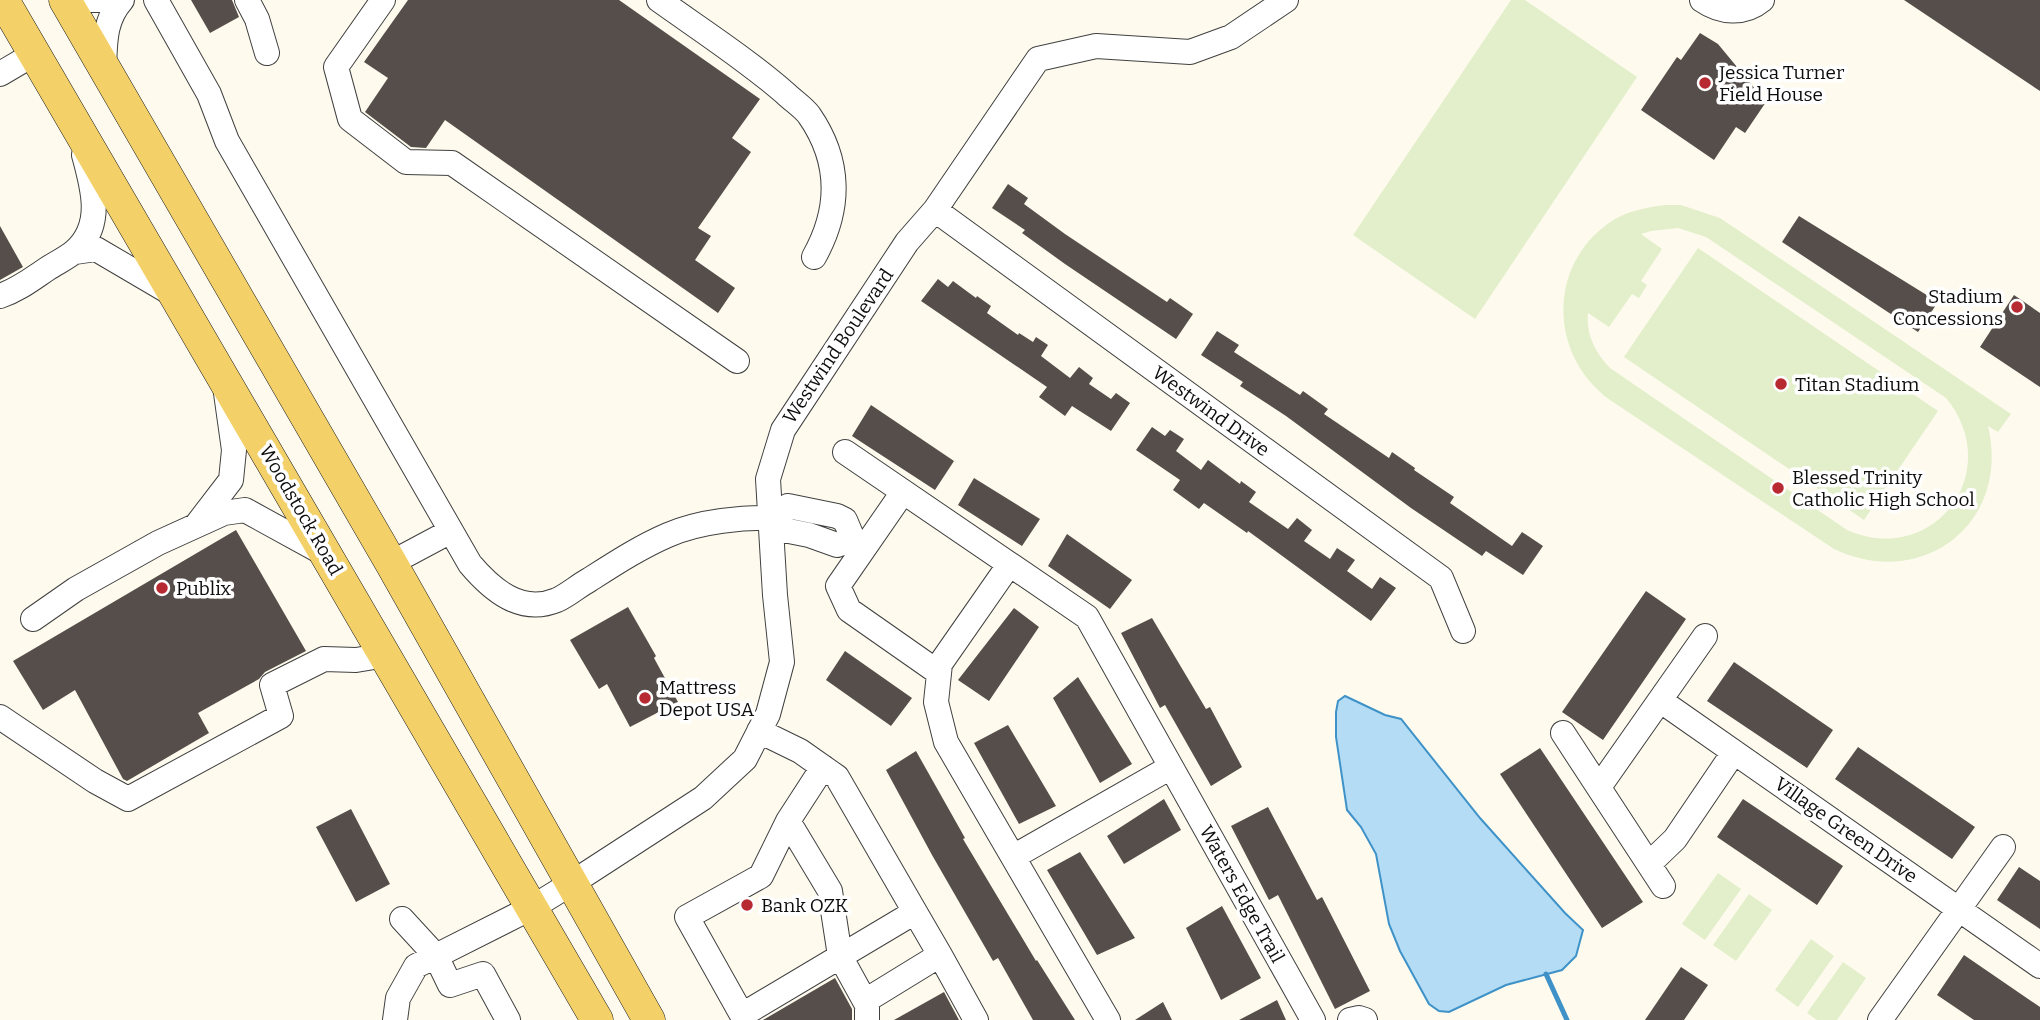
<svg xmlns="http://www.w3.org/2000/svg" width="2040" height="1020" font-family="Bitter,serif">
<rect width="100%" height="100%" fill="#fefbee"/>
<path fill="#e2efca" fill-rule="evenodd" d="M1511,0h14l112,77 -162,242 -122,-84z
M1666,205h15l39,13 291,196 -13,18 -10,-6c23,97 -65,165 -154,123l-224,-149c-63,-46 -63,-139 5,-181 16,-9 34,-12 51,-14zM1678,228l28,9 240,161c60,73 -12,170 -99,132l-237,-162c-15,-16 -24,-33 -22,-55l21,14 23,-33 7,4 8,-13 -6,-4 21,-32 -21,-15 10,-3z
M1698,248l240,163 -74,109 -240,-163z
M1718,873l23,16 -36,51 -23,-16z
M1749,894l23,16 -36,51 -23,-16z
M1811,939l23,17 -36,51 -23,-17z
M1843,962l23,16 -29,42h-20l-10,-7z"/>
<path fill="#b4dcf4" stroke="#3e92c8" stroke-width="2" d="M1345,696l40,19 16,4 79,99 85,95 18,17 -7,26 -14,14 -56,15 -57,27 -10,-1 -10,-7 -29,-53 -11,-27 -13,-70 -15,-27 -14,-17 -11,-73v-25l2,-11z"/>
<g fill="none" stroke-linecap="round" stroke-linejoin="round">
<path stroke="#3e92c8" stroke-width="5" d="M1546,974l21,46"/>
</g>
<path fill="#554e4a" d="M191,0h41l7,17 -29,16z
M408,0h211l141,99 -28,39 19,14 -53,76 13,8 -16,24 40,28 -17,25 -273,-193 -19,28 -15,-1 -46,-35 23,-34 -24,-16z
M1904,0h136v91z
M1700,33l18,11 48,58 -21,31 -9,-6 -22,33 -73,-50 36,-53 4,3z
M1008,184l20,14 -4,6 41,30 102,68 3,-4 23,16 -17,25 -111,-75 -43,-31 3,-3 -33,-22z
M1799,216l139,86 -20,30 -136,-90z
M0,226l23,41 -23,13z
M938,279l10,8 5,-6 23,17 1,-2 14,10 -4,7 31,22 1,-2 14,9 3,-5 12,8 -7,11 29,22 9,-11 14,11 -4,6 22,15 5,-6 14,10 -19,28 -39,-25 -7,10 -26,-19 8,-10 -126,-86z
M2014,295l26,18v74l-60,-40z
M1217,331l22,14 -5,7 66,43 3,-4 25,18 -4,5 65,44 3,-6 23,16 -1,2 40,27 -4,6 62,43 10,-14 21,14 -20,29 -37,-24 -4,5 -71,-48 -125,-92 -46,-30 3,-4 -42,-27z
M871,405l83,56 -19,29 -83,-54z
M1152,427l13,9 5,-6 14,9 -8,12 25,19 7,-10 32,24 1,-3 15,11 -7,10 39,27 9,-11 15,12 -8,11 26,18 7,-11 18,12 -8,11 25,18 8,-12 16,11 -25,33 -123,-90 -1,2 -43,-30 -5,6 -26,-19 7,-10 -44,-30z
M974,478l66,41 -18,27 -64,-41z
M236,530l70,121 -41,21 -6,7 -61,34 11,20 -82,48 -4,-2 -48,-89 -32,20 -30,-49z
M1067,534l65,46 -22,29 -62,-43z
M1646,591l40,28 -83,121 -41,-28z
M628,607l28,49 -2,2 24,44 -48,25 -23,-43 -8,5 -29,-49z
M1014,608l25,19 -50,74 -31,-21z
M1152,618l54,91 4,-2 32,60 -31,19 -46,-81 -5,3 -39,-75z
M845,651l67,47 -21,28 -65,-46z
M1734,662l99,68 -26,38 -100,-67z
M1078,677l54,87 -32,19 -47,-85z
M1008,725l48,81 -37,18 -45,-81z
M1858,747l117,80 -23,32 -117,-80z
M1540,748l103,154 -41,26 -102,-154z
M916,751l49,87 -2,1 73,122 1,-1 38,60h-42l-35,-62 -5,3 -61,-106 -46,-85z
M1164,799l17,31 -57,34 -17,-28z
M1743,799l100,67 -26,39 -100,-68z
M1268,807l49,93 5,-3 48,94 -35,18 -57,-114 -9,5 -38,-74z
M351,809l39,75 -34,18 -40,-75z
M1080,852l55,86 -38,17 -50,-85z
M2019,867l21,14v48l-43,-29z
M1222,906l39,72 -40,22 -35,-72z
M1964,955l76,52v13h-66l-37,-25z
M1681,967l27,18 -24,35h-39z
M835,978l17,31v11h-89z
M944,992l15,28h-65z
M1277,1000l9,20h-47z
M1163,1002l9,18h-37z"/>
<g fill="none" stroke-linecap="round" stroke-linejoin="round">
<defs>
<path id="minor" d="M72,0h27
M156,0l53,94 18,47 243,423c22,26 51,51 87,36 11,-5 21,-14 32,-20 25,-16 51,-33 79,-45 32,-14 75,-18 110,-17
M247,0l10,19 10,34
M383,0l-47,67 14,52 56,43 46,1 285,198
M659,0c42,30 87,59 126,93 7,7 18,14 24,22 32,46 32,94 5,142
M1702,0c19,13 42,15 60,0
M104,69c1,-26 0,-49 18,-69
M0,74l34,-20
M935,210l506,368 22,53
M75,252l21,-3 80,47
M0,296c18,-6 32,-17 47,-27 9,-6 20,-11 28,-18 29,-26 18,-63 9,-96
M845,452l242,165 226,403
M903,492l-65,94 11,24 90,63
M778,518l10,-12 49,10 8,4 8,19
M778,518l6,12 25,5 28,10 16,-6
M198,523l33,-43 3,-30 -9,-64
M391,563l60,-32
M1009,565l-69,99 -4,38 10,40 162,278
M33,619l43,-30 82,-46 66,-30 21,-3 82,45
M1661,701l379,265
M0,717l95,64 33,18 153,-83 -9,-31 52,-26 32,1 30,-5
M759,731l41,20 37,26 78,135 -173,103 -55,-98 74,-41 27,-55
M1563,733l100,153
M823,767l-35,54 42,70 10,65 27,49v15
M1599,787l106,-151
M1013,857l158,-90
M1649,864l26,-25 59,-87
M402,919l34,37 14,29 33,-11 25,46
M940,955l36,65
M865,1001l75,-46 -25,-43
M395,1020l3,-22 18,-32 117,-59 39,-24 131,-85 42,-39 23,-45 14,-52 -7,-67 -7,-116 15,-49 124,-188 28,-32 103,-151 58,-13 94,6 41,-15 55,-37
M1350,1020l9,-2 6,2
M1880,1020l123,-173"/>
<path id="major" d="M3,0l594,1020
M65,0l326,563 258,457"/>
</defs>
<use href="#minor" stroke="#404040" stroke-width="26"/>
<use href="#major" stroke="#1e1e1e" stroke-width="33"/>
<use href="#minor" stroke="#fff" stroke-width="24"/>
<use href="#major" stroke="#f4d168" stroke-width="32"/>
</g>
<g fill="#b82a31" stroke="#fff" stroke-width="2.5">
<circle cx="1705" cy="83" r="7"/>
<circle cx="2017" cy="307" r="7"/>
<circle cx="1781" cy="384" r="7"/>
<circle cx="1778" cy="488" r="7"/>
<circle cx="162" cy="588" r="7"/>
<circle cx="645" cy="698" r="7"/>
<circle cx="747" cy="905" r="7"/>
</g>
<g text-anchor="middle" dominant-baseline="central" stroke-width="7" stroke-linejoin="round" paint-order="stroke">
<g font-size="19" fill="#0d0d0d" stroke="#fff" text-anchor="start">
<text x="1719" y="72">Jessica Turner<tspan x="1719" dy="22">Field House</tspan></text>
<text x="2003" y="296" text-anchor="end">Stadium<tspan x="2003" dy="22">Concessions</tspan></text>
<text x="1795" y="384">Titan Stadium</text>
<text x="1792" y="477">Blessed Trinity<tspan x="1792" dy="22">Catholic High School</tspan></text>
<text x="176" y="588">Publix</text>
<text x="659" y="687">Mattress<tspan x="659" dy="22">Depot USA</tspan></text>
<text x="761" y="905">Bank OZK</text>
</g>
<g font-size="19" fill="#0d0d0d" stroke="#fff">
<text transform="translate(838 346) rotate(-56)">Westwind Boulevard</text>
<text transform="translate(1211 411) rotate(36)">Westwind Drive</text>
<text transform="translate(301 510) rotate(60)">Woodstock Road</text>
<text transform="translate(1846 830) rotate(35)">Village Green Drive</text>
<text transform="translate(1242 894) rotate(61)">Waters Edge Trail</text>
</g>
</g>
</svg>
